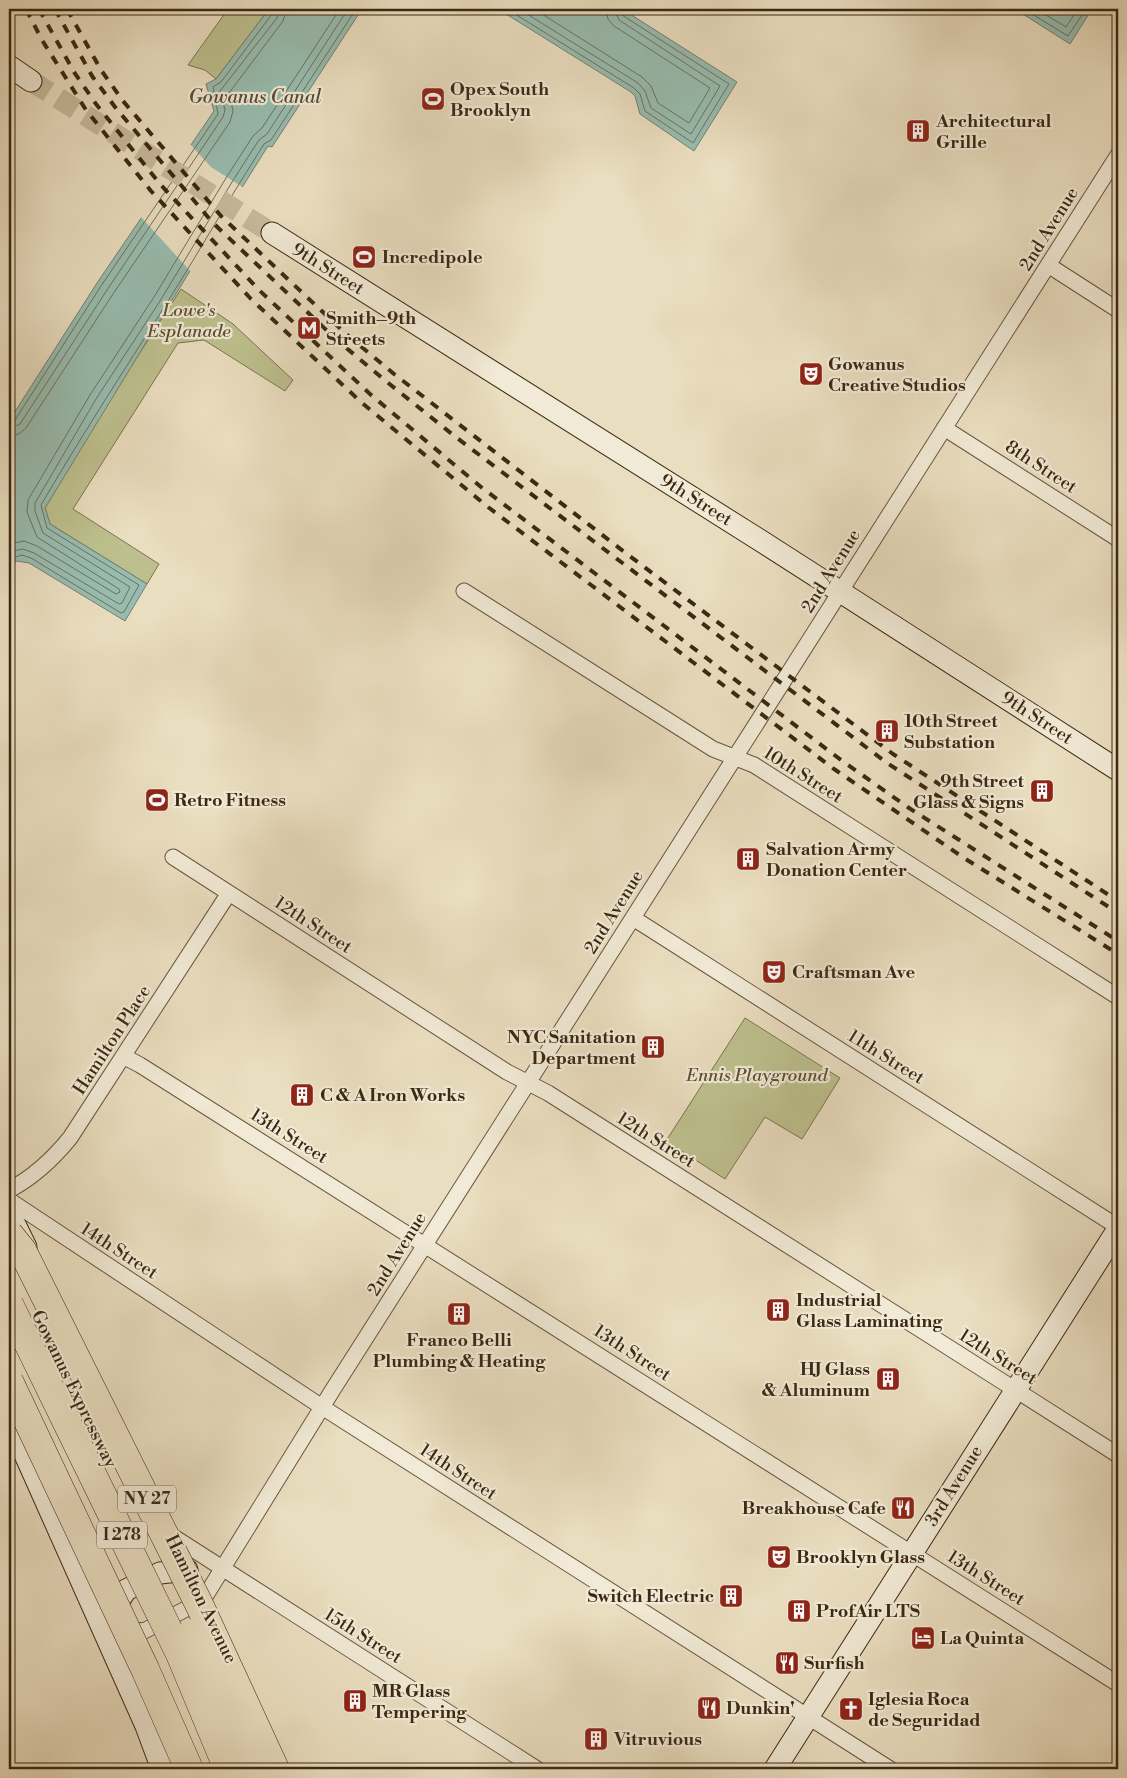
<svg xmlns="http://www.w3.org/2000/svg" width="1127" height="1778" font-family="'Libre Bodoni',serif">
<rect width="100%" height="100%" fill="#eadec0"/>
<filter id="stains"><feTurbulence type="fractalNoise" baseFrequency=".004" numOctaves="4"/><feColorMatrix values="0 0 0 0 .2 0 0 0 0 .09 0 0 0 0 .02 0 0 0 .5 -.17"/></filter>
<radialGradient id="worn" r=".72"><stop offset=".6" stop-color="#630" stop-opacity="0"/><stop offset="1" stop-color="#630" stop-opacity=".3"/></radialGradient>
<path fill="#bdc08e" stroke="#7c7450" d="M228,9h41l-53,70 -11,-9 -17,-5z
M181,289l52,35 60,56 -8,11 -81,-51 -26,3 -105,166 86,55 -12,20 -97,-60 -5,-16 61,-103z
M745,1018l95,60 -38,61 -37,-22 -40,62 -59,-38z"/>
<path fill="#98bcaf" stroke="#738171" d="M269,9h93l-90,138 -4,-1c-76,120 -149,241 -223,362l5,16 97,60 -22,37 -96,-58 -12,-2 -8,5v-145l88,-138 117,-172 -8,-27 10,-5z
M498,9h124l115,73 -43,69 -54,-37 -5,-18 -4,-4z
M1015,9h77l-22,35z"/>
<path fill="#eadec0" d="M189,143l22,24 33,21 -51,86 -53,-58z"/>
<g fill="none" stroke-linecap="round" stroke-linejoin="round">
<path stroke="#6a7261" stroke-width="1" d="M507,9l127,79 6,6 5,17 48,32 36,-59 -107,-69 -2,-6
M519,9l119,74 7,8 6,17 40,26 29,-48 -101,-66 -5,-11
M534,9l108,68 9,9 7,17 31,20 21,-35 -96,-62 -6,-7 -2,-10
M1024,9l44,27 18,-27
M1036,9l30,18 12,-18
M9,423l6,-3 86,-134 117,-172 -5,-27 8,-5 51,-68 1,-5
M9,429l11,-5 87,-134 116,-173 2,-7 -5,-19 57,-73 2,-9
M9,436l10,-2 7,-6 87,-134 117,-172 3,-11 -4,-18 54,-72 4,-12
M9,544l15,-3 13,5 79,48 4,-2 -1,-3 -82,-52 -10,-25 1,-12 62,-105 64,-98 72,-119 27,-42 9,-8 78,-119
M9,552l14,-3 11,4 85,51 3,-1 8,-16 -87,-54 -8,-22v-8l61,-104 64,-98 72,-119 27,-42 8,-6 81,-125
M9,559l13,-4 9,3 90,55 3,-1 15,-27 -92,-57 -6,-23c39,-67 82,-133 124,-199 34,-54 65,-109 99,-162l7,-4 85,-131"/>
<path stroke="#c7ba9d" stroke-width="21" stroke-dasharray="21 11" stroke-linecap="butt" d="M31,81l241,152"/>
<defs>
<path id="street" d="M1048,265l70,45
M944,428l174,111
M464,591l249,158 41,16 364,232
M173,857l334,215 41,21 570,362
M633,918l485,309
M123,1056l17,9 978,619
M9,1190c25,-13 43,-30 61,-52l159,-245
M9,1200l313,207 568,362
M169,1534l368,235
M121,1629l23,2 59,-31 129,-209 786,-1236"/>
<path id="secondary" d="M9,66l22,15
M272,233l486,306 360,231
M9,1212l17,35
M9,1419l137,307 16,43
M108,1617l18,-27 34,-17 27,-3
M775,1769l343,-540"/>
</defs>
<use href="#street" stroke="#68563e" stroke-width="17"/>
<use href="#secondary" stroke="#3c2813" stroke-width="23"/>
<use href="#street" stroke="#f1ead6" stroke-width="15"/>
<use href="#secondary" stroke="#f1ead6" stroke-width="21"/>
<path stroke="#3c2813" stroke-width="4" stroke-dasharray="9 9" stroke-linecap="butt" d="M26,9l16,31 44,70 65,81 100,108 111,104 126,104 346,262 130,89 154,96
M39,9l35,63 22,32 64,80 99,106 111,104 111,93 360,273 68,48 209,133
M55,9l37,67 23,31 98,116 125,118 49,41 70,56 430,325 231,150
M67,9l34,61 22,31 98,115 124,117 49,41 233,180 266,200 225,147"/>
<defs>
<path id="highway-bridge" d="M9,1234l13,16 177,354 76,165
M9,1304l171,350 48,115
M9,1381l136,288 44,100
M192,1633l59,136"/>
</defs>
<use href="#highway-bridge" stroke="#3c2813" stroke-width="29" stroke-linecap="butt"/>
<use href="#highway-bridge" stroke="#eadec0" stroke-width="28"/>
</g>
<defs>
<symbol id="stadium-square" viewBox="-11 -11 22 22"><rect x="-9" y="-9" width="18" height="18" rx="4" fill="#8f2418" stroke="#f1ead6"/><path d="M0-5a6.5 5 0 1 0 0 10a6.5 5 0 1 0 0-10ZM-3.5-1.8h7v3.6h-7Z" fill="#fff"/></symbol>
<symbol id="building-square" viewBox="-11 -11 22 22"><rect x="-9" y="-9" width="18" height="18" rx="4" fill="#8f2418" stroke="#f1ead6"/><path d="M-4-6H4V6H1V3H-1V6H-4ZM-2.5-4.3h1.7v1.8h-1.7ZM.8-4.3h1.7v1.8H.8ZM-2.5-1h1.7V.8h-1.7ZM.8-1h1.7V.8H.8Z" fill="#fff"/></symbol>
<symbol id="metro-square" viewBox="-11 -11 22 22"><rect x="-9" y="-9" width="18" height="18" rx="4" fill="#8f2418" stroke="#f1ead6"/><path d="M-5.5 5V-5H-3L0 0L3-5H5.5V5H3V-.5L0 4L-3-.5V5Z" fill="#fff"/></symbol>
<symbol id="theatre-square" viewBox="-11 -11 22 22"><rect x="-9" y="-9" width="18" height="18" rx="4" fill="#8f2418" stroke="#f1ead6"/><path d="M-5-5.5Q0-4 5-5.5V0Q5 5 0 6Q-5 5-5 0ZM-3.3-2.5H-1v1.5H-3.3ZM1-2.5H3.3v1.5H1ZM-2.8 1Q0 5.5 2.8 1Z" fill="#fff"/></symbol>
<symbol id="restaurant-square" viewBox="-11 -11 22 22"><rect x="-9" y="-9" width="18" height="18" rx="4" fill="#8f2418" stroke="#f1ead6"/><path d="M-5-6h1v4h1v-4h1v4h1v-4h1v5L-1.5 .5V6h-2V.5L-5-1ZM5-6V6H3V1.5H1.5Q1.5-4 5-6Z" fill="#fff"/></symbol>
<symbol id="hotel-square" viewBox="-11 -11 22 22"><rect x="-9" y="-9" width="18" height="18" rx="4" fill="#8f2418" stroke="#f1ead6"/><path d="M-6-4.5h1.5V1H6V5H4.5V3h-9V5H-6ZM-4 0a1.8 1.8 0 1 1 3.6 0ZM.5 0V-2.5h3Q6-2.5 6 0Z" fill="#fff"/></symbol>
<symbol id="church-square" viewBox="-11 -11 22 22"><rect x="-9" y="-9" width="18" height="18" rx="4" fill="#8f2418" stroke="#f1ead6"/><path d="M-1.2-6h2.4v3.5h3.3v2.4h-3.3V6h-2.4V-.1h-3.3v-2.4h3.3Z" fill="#fff"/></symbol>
</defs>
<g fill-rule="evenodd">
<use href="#stadium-square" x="419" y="85" width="28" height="28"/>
<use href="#building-square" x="904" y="117" width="28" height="28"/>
<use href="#stadium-square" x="350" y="243" width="28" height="28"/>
<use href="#metro-square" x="295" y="314" width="28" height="28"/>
<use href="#theatre-square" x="797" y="360" width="28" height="28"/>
<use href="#building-square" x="873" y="717" width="28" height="28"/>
<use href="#building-square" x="1028" y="777" width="28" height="28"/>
<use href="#stadium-square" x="143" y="786" width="28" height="28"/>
<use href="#building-square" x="734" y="845" width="28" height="28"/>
<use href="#theatre-square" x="760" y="958" width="28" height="28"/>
<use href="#building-square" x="639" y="1033" width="28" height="28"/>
<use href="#building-square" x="288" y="1081" width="28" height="28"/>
<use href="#building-square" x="764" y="1296" width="28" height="28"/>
<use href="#building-square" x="445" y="1300" width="28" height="28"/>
<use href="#building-square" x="874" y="1365" width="28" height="28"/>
<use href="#restaurant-square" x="889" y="1494" width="28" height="28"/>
<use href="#theatre-square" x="765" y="1543" width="28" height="28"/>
<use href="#building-square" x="717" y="1582" width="28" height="28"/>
<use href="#building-square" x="785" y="1597" width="28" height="28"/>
<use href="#hotel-square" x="909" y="1624" width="28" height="28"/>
<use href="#restaurant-square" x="773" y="1649" width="28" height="28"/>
<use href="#building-square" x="341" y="1687" width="28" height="28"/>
<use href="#restaurant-square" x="695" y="1694" width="28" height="28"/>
<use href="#church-square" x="837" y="1695" width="28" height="28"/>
<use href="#building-square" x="582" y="1725" width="28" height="28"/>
</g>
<g text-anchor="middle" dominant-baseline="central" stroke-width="4.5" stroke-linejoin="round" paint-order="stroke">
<g fill="#f1ead6" stroke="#72624e" stroke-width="1">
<rect x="118" y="1485.5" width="58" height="27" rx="4"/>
<rect x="97" y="1521.5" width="50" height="27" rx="4"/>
</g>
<g font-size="16" font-weight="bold" fill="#3c2813">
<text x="147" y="1499">NY 27</text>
<text x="122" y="1535">I 278</text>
</g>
<g font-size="18" font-weight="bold" fill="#3c2813" stroke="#f1ead6" text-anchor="start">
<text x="450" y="89">Opex South<tspan x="450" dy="21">Brooklyn</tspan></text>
<text x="936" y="121">Architectural<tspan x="936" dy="21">Grille</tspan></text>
<text x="382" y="257">Incredipole</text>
<text x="326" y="318">Smith–9th<tspan x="326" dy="21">Streets</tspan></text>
<text x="828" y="364">Gowanus<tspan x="828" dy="21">Creative Studios</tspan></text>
<text x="904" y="721">10th Street<tspan x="904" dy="21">Substation</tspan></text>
<text x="1024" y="781" text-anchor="end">9th Street<tspan x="1024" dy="21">Glass &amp; Signs</tspan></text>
<text x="174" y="800">Retro Fitness</text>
<text x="766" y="849">Salvation Army<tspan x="766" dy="21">Donation Center</tspan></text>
<text x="792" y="972">Craftsman Ave</text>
<text x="636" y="1037" text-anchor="end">NYC Sanitation<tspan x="636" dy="21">Department</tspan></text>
<text x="320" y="1095">C &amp; A Iron Works</text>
<text x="796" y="1300">Industrial<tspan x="796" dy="21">Glass Laminating</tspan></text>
<text x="459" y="1340" text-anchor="middle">Franco Belli<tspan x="459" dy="21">Plumbing &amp; Heating</tspan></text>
<text x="870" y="1369" text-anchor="end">HJ Glass<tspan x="870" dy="21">&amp; Aluminum</tspan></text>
<text x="886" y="1508" text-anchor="end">Breakhouse Cafe</text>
<text x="796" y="1557">Brooklyn Glass</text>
<text x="714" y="1596" text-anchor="end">Switch Electric</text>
<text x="816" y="1611">ProfAir LTS</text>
<text x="940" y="1638">La Quinta</text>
<text x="804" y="1663">Surfish</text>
<text x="372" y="1691">MR Glass<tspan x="372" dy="21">Tempering</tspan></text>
<text x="868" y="1699">Iglesia Roca<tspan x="868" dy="21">de Seguridad</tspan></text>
<text x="726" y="1708">Dunkin'</text>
<text x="614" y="1739">Vitruvious</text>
</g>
<g font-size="18" fill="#3c2813" stroke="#f1ead6">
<text transform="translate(1049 229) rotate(-58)">2nd Avenue</text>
<text transform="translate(328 269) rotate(32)">9th Street</text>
<text transform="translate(1041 467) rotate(33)">8th Street</text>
<text transform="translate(696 500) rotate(32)">9th Street</text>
<text transform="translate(831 571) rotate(-58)">2nd Avenue</text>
<text transform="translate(1037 718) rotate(33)">9th Street</text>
<text transform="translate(803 775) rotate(32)">10th Street</text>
<text transform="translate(614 912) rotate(-58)">2nd Avenue</text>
<text transform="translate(313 925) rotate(33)">12th Street</text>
<text transform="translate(112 1040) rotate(-57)">Hamilton Place</text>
<text transform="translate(886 1057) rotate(32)">11th Street</text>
<text transform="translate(289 1136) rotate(32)">13th Street</text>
<text transform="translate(656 1140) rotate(32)">12th Street</text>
<text transform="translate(119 1251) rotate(33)">14th Street</text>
<text transform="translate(397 1254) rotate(-58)">2nd Avenue</text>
<text transform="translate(632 1353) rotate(33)">13th Street</text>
<text transform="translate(998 1357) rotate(32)">12th Street</text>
<text transform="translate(74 1389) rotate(64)">Gowanus Expressway</text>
<text transform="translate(458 1472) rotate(33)">14th Street</text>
<text transform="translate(954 1486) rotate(-58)">3rd Avenue</text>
<text transform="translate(986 1578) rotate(32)">13th Street</text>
<text transform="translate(201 1599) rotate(64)">Hamilton Avenue</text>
<text transform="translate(363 1636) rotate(32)">15th Street</text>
</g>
<g font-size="18" font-style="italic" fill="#5c4e32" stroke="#f1ead6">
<text x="189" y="310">Lowe's<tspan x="189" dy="21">Esplanade</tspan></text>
<text x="757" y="1075">Ennis Playground</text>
</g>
<g font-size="19" font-style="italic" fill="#534d3a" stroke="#f1ead6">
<text x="255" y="97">Gowanus Canal</text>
</g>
</g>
<rect width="1127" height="1778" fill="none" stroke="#eadec0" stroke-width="30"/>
<rect x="10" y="10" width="1107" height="1758" fill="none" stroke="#3c2813" stroke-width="2.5"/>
<rect x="15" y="15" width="1097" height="1748" fill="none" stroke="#3c2813"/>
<rect width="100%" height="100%" filter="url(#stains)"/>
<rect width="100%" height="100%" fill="url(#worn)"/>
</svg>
